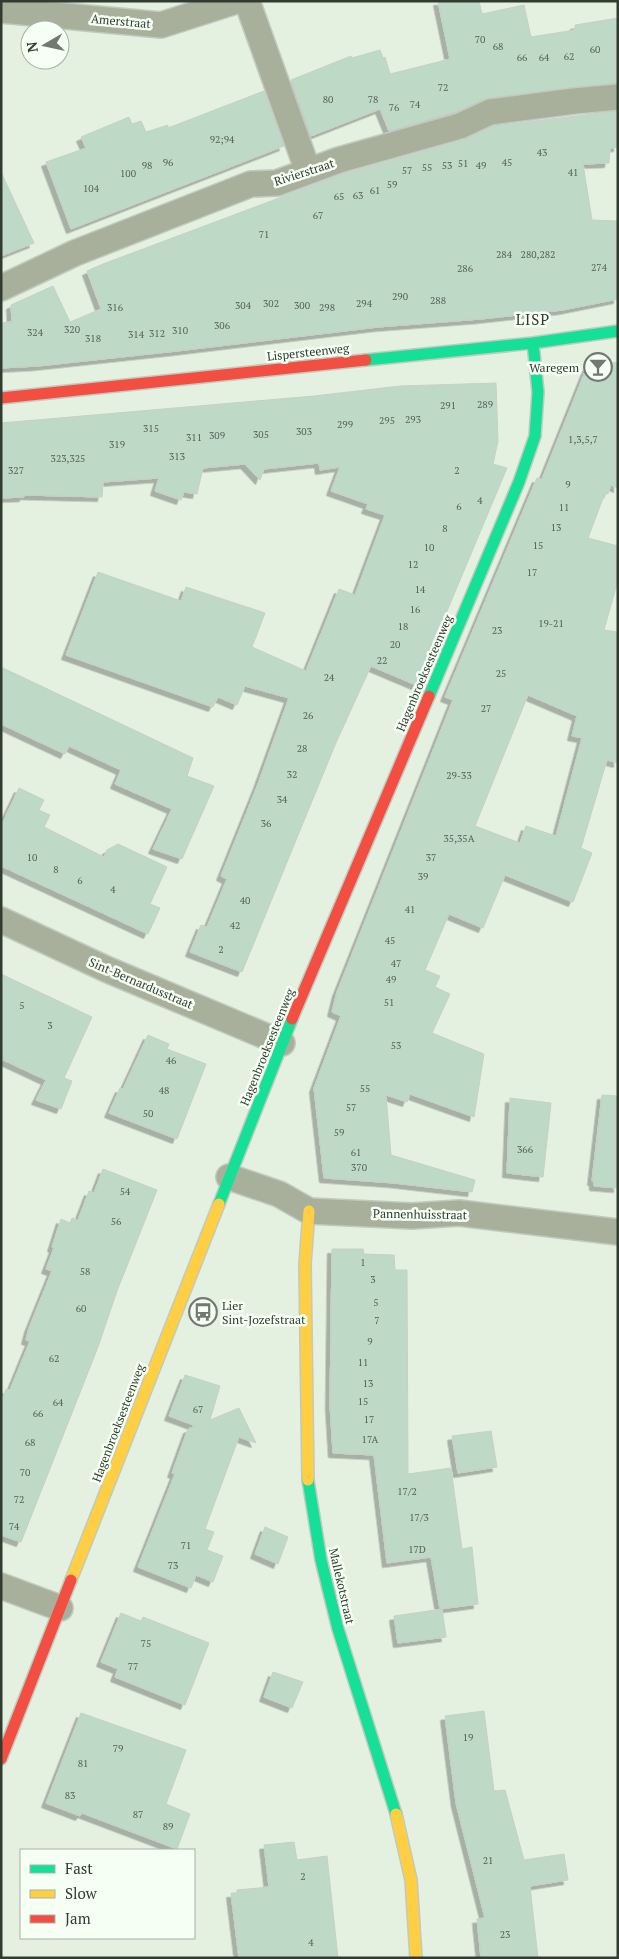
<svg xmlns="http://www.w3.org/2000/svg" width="619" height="1959" font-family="'PT Serif',serif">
<defs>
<filter id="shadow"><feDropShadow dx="-4.5" dy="4.5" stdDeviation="0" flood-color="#0004"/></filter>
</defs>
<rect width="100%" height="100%" fill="#e4f0e0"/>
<path fill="#bfd9c7" stroke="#c5d1c6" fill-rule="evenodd" filter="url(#shadow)" d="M438,1h41l3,13 42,-9 7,32 44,-7v-5l43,-7v65l-130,15 -33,14 -66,19 -9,-22 -69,27 -20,-56 60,-24 1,2 28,-8 3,8 2,-1 5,17 60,-15z
M264,91l20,55 -213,83 -25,-67 40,-14 -5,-11 48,-20 3,7 9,-3 5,11 22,-7v3z
M618,111v36l-8,1 -1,15 -26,1 9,56 26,1v78l-55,11 -82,9 -103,8 -201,24 -139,15 -37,2v-45l11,-1 -1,-17 42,-19 17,36 31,-13 -14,-38 16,-7 240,-90 121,-34 30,-14z
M1,172l33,71 -33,13z
M618,362v126l-7,-3 -3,9 -3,-1 -17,45 30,8v34l-14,50 14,2v131l-11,-3 -26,88 11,5 -19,49 -68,-27 -22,53 -34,-14 -24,56 15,6 -5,11 15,7 -18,39 52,21 -10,63 -64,-23 -3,8 -21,-7 5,60 84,25 -3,12 -78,-9 -70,-5 -10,-90 27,-72 -9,-4 5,-20 116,-292 -8,-3 92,-219 5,1 45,-112zM528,695l49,21 -5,20 10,2 -26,98 -30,-10 -6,17 -45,-17z
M496,383l2,58 -5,23 14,4 -91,217 -45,-19 -36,79 -93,227 -52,-20 11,-27 6,2 20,-48 -6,-3 37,-92 31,-86 -44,-12 -8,19 -19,-8 -5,10 -147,-52 32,-83 83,29 5,-14 79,26 -13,34 54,24 33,-82 16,6 30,-80 -19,-6 2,-5 -37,-13 9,-24 -20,3 -1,-7 -55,6 -4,11 -15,-16 -42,4 -6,26 -13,-2 -3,8 -26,-9 4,-13 -56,4 -1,15 -78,-2v2l-23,1v-75l313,-27 86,-10z
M1,667l192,91 -6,18 27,10 -32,73 -29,-10 19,-40 -57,-25 6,-14 -52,-24 -4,8 -64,-30z
M19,788l25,12 -5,10 11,5 -6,12 60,30 3,-7 11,-6 49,23 -17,37 10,4 -12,26 -147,-68v-40z
M1,974l91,43 -28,61 8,3 -11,28 -25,-9 10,-20 -45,-21z
M148,1035l21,9 -2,5 39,15 -29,75 -68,-26 11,-25 3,1z
M602,1095l16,1v92l-24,-2v-5h-2z
M510,1098l41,5 -8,74 -36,-4z
M103,1169l54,21 -40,101 -19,56 -77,195 -20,-7v-132l5,-14 4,1 20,-49 -4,-1 3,-12 23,-57 -6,-2 8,-21 -2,-1 9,-28 9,4 2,-5 6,2 11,-29 5,2z
M332,1249h31l1,5 30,1 1,15h12l1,204 43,-6 11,81 10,-2 6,57 -38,5 -9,-52 -44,6 -13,-108 -41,-2 -3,-48z
M185,1375l35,11 -10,34 29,-12 17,35 -17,-6 -34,92 9,3 -7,18 16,6 -10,26 -17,-7 -5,13 -53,-21 37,-93 -3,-1 16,-44 8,-3 -27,-10z
M491,1431l6,36 -39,6 -6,-37z
M265,1527l23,10 -10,27 -23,-10z
M442,1609l4,28 -48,6 -4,-27z
M121,1613l20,8 2,-4 66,26 -24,62 -70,-28 3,-8 -17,-7z
M273,1672l30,10 -11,26 -28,-11z
M484,1711l10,80 11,-1 19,70 40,-6 4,26 -38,6 8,72h-57l-4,-39 8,-1 -29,-115 -11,-87z
M81,1713l105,37 -20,54 24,10 -13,35 -95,-36 -2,3 -34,-13z
M294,1842l3,18 30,-4 11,102h-99l-8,-65h6v-3l32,-3 -5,-42z"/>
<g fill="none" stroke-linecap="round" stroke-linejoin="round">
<defs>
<path id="street" d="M247,1l61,170
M1,10l160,15 75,-24
M1,288l74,-35 176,-69 26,-1 62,-23 121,-34 30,-14 84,-11 44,-4
M1,920l105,49 176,74
M229,1177l50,17 30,17 103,5 47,-3 159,19
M1,1586l59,22"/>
<path id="fast" d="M366,360l167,-17 85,-12
M429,696l90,-214 16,-46 3,-44 -5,-49
M219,1204l73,-185
M308,1480l13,80 17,69 58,185"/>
<path id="slow" d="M308,1480l-3,-216 4,-53
M71,1580l148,-376
M396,1814l15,66 5,78"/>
<path id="jam" d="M1,398l365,-38
M292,1019l137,-323
M1,1759l70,-179"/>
</defs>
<use href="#street" stroke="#c1cabe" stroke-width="28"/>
<use href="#fast" stroke="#c1cabe" stroke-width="14"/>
<use href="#slow" stroke="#c1cabe" stroke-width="14"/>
<use href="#jam" stroke="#c1cabe" stroke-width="14"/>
<use href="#street" stroke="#a8b09c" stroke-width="25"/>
<use href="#fast" stroke="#16e098" stroke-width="11"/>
<use href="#slow" stroke="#ffcf43" stroke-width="11"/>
<use href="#jam" stroke="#f24e42" stroke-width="11"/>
</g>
<defs>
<symbol id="bar-ring" viewBox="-11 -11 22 22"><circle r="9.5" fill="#f6fff4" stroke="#707a6e" stroke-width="1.5"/><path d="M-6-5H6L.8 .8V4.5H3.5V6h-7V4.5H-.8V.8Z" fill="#707a6e"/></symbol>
<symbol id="bus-ring" viewBox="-11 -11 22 22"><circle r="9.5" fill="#f6fff4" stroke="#707a6e" stroke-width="1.5"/><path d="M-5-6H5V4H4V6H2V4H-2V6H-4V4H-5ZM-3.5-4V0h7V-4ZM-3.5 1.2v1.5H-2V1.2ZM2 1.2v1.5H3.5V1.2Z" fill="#707a6e"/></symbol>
</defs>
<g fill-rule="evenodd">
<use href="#bar-ring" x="582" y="351" width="32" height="32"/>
<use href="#bus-ring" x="187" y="1296" width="32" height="32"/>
</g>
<g text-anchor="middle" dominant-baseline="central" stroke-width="5" stroke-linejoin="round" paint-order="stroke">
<g font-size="10" fill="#556256">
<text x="480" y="39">70</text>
<text x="498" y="46">68</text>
<text x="595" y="49">60</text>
<text x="569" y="56">62</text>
<text x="522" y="57">66</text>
<text x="544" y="57">64</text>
<text x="443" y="87">72</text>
<text x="328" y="99">80</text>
<text x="373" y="99">78</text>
<text x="415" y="104">74</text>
<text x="394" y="107">76</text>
<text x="222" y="139">92;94</text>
<text x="542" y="152">43</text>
<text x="168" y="162">96</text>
<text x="507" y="162">45</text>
<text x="463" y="163">51</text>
<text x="147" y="165">98</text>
<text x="447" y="165">53</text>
<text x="481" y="165">49</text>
<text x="427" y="167">55</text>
<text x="407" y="170">57</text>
<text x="573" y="172">41</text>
<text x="128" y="173">100</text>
<text x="392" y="184">59</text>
<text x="91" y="188">104</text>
<text x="375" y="190">61</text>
<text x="358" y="195">63</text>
<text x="339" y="196">65</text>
<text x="318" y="215">67</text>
<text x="264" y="234">71</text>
<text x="504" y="254">284</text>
<text x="538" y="254">280,282</text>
<text x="599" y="267">274</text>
<text x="465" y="268">286</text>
<text x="400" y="296">290</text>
<text x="438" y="300">288</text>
<text x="271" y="303">302</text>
<text x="364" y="303">294</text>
<text x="243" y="305">304</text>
<text x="302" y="305">300</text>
<text x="115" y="307">316</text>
<text x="327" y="307">298</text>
<text x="222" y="325">306</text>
<text x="72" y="329">320</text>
<text x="180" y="330">310</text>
<text x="35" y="332">324</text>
<text x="157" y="333">312</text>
<text x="136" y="334">314</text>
<text x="93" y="338">318</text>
<text x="485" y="404">289</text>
<text x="448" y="405">291</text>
<text x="413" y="419">293</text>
<text x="387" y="420">295</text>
<text x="345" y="424">299</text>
<text x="151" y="428">315</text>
<text x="304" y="431">303</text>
<text x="261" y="434">305</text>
<text x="217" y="435">309</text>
<text x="194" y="437">311</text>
<text x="583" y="439">1,3,5,7</text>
<text x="117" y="444">319</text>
<text x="177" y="456">313</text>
<text x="68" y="458">323,325</text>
<text x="16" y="470">327</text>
<text x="457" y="470">2</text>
<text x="568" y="484">9</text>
<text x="480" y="500">4</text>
<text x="459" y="506">6</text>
<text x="564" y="507">11</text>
<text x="556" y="527">13</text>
<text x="445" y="528">8</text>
<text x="538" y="545">15</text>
<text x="429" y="547">10</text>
<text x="413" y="564">12</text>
<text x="532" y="572">17</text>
<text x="420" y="589">14</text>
<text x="415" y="609">16</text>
<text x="551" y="623">19-21</text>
<text x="403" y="626">18</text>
<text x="497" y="630">23</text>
<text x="395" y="644">20</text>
<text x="382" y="660">22</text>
<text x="501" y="673">25</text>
<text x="329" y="677">24</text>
<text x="486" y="708">27</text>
<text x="308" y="715">26</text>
<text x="302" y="748">28</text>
<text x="292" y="774">32</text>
<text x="459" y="775">29-33</text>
<text x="282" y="799">34</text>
<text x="266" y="823">36</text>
<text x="459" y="838">35,35A</text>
<text x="32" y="857">10</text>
<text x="431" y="857">37</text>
<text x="56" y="869">8</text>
<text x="423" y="876">39</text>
<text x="80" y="880">6</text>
<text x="113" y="889">4</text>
<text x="245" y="900">40</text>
<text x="410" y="909">41</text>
<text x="235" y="925">42</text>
<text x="390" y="940">45</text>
<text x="221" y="949">2</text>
<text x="396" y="963">47</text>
<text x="391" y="979">49</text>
<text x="389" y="1002">51</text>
<text x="22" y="1005">5</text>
<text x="50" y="1025">3</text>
<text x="396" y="1045">53</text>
<text x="171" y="1060">46</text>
<text x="365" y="1088">55</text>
<text x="164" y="1090">48</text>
<text x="351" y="1107">57</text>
<text x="148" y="1113">50</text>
<text x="339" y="1132">59</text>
<text x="525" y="1149">366</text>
<text x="356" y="1152">61</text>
<text x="359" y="1167">370</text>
<text x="125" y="1191">54</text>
<text x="116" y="1221">56</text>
<text x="363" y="1262">1</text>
<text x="85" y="1271">58</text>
<text x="373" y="1279">3</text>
<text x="376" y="1302">5</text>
<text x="81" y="1308">60</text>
<text x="377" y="1320">7</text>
<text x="370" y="1341">9</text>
<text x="54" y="1358">62</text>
<text x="363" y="1362">11</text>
<text x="368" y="1383">13</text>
<text x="363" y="1401">15</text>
<text x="58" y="1402">64</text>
<text x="198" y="1409">67</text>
<text x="38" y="1413">66</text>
<text x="369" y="1419">17</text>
<text x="370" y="1439">17A</text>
<text x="30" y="1442">68</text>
<text x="25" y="1472">70</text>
<text x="407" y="1491">17/2</text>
<text x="19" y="1499">72</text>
<text x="419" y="1517">17/3</text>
<text x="14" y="1526">74</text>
<text x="186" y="1545">71</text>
<text x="417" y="1549">17D</text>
<text x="173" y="1565">73</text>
<text x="146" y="1643">75</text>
<text x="133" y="1666">77</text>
<text x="468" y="1737">19</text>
<text x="118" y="1748">79</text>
<text x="83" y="1763">81</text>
<text x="70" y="1795">83</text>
<text x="138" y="1814">87</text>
<text x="168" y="1826">89</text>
<text x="488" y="1860">21</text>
<text x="303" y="1876">2</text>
<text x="505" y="1934">23</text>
<text x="311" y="1942">4</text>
</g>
<g font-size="12" fill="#323b30" stroke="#f6fff4">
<text transform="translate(121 21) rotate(5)">Amerstraat</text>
<text transform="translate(304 172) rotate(-18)">Rivierstraat</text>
<text transform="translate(308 352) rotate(-6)">Lispersteenweg</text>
<text transform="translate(424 673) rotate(-67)">Hagenbroeksesteenweg</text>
<text transform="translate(141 983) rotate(23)">Sint-Bernardusstraat</text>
<text transform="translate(267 1047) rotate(-68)">Hagenbroeksesteenweg</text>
<text transform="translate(420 1214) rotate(1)">Pannenhuisstraat</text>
<text transform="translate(118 1423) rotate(-69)">Hagenbroeksesteenweg</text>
<text transform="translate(342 1586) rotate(77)">Mallekotstraat</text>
</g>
<g font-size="12" fill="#323b30" stroke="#f6fff4" text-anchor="end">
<text x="579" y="367">Waregem</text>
<text x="222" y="1305" text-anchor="start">Lier<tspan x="222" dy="14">Sint-Jozefstraat</tspan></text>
</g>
<g font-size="15" letter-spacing="1" fill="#323b30" stroke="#f6fff4">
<text x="533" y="319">LISP</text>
</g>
</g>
<rect width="619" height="1959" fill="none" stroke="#323b30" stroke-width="5"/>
<rect x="20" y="1849" width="175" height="90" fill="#f6fff4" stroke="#a8b1a6"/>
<rect x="30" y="1865" width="25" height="8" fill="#16e098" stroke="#a8b1a6"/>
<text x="65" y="1874" font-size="15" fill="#323b30">Fast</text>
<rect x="30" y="1890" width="25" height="8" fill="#ffcf43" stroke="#a8b1a6"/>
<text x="65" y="1899" font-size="15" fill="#323b30">Slow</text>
<rect x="30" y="1915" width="25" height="8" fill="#f24e42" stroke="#a8b1a6"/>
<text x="65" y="1924" font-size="15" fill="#323b30">Jam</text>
<g transform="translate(45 45) rotate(261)"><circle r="24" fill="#f6fff4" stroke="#a8b1a6"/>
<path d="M0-4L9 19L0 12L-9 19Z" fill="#707a6e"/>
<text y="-8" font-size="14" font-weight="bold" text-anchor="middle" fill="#323b30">N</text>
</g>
</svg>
